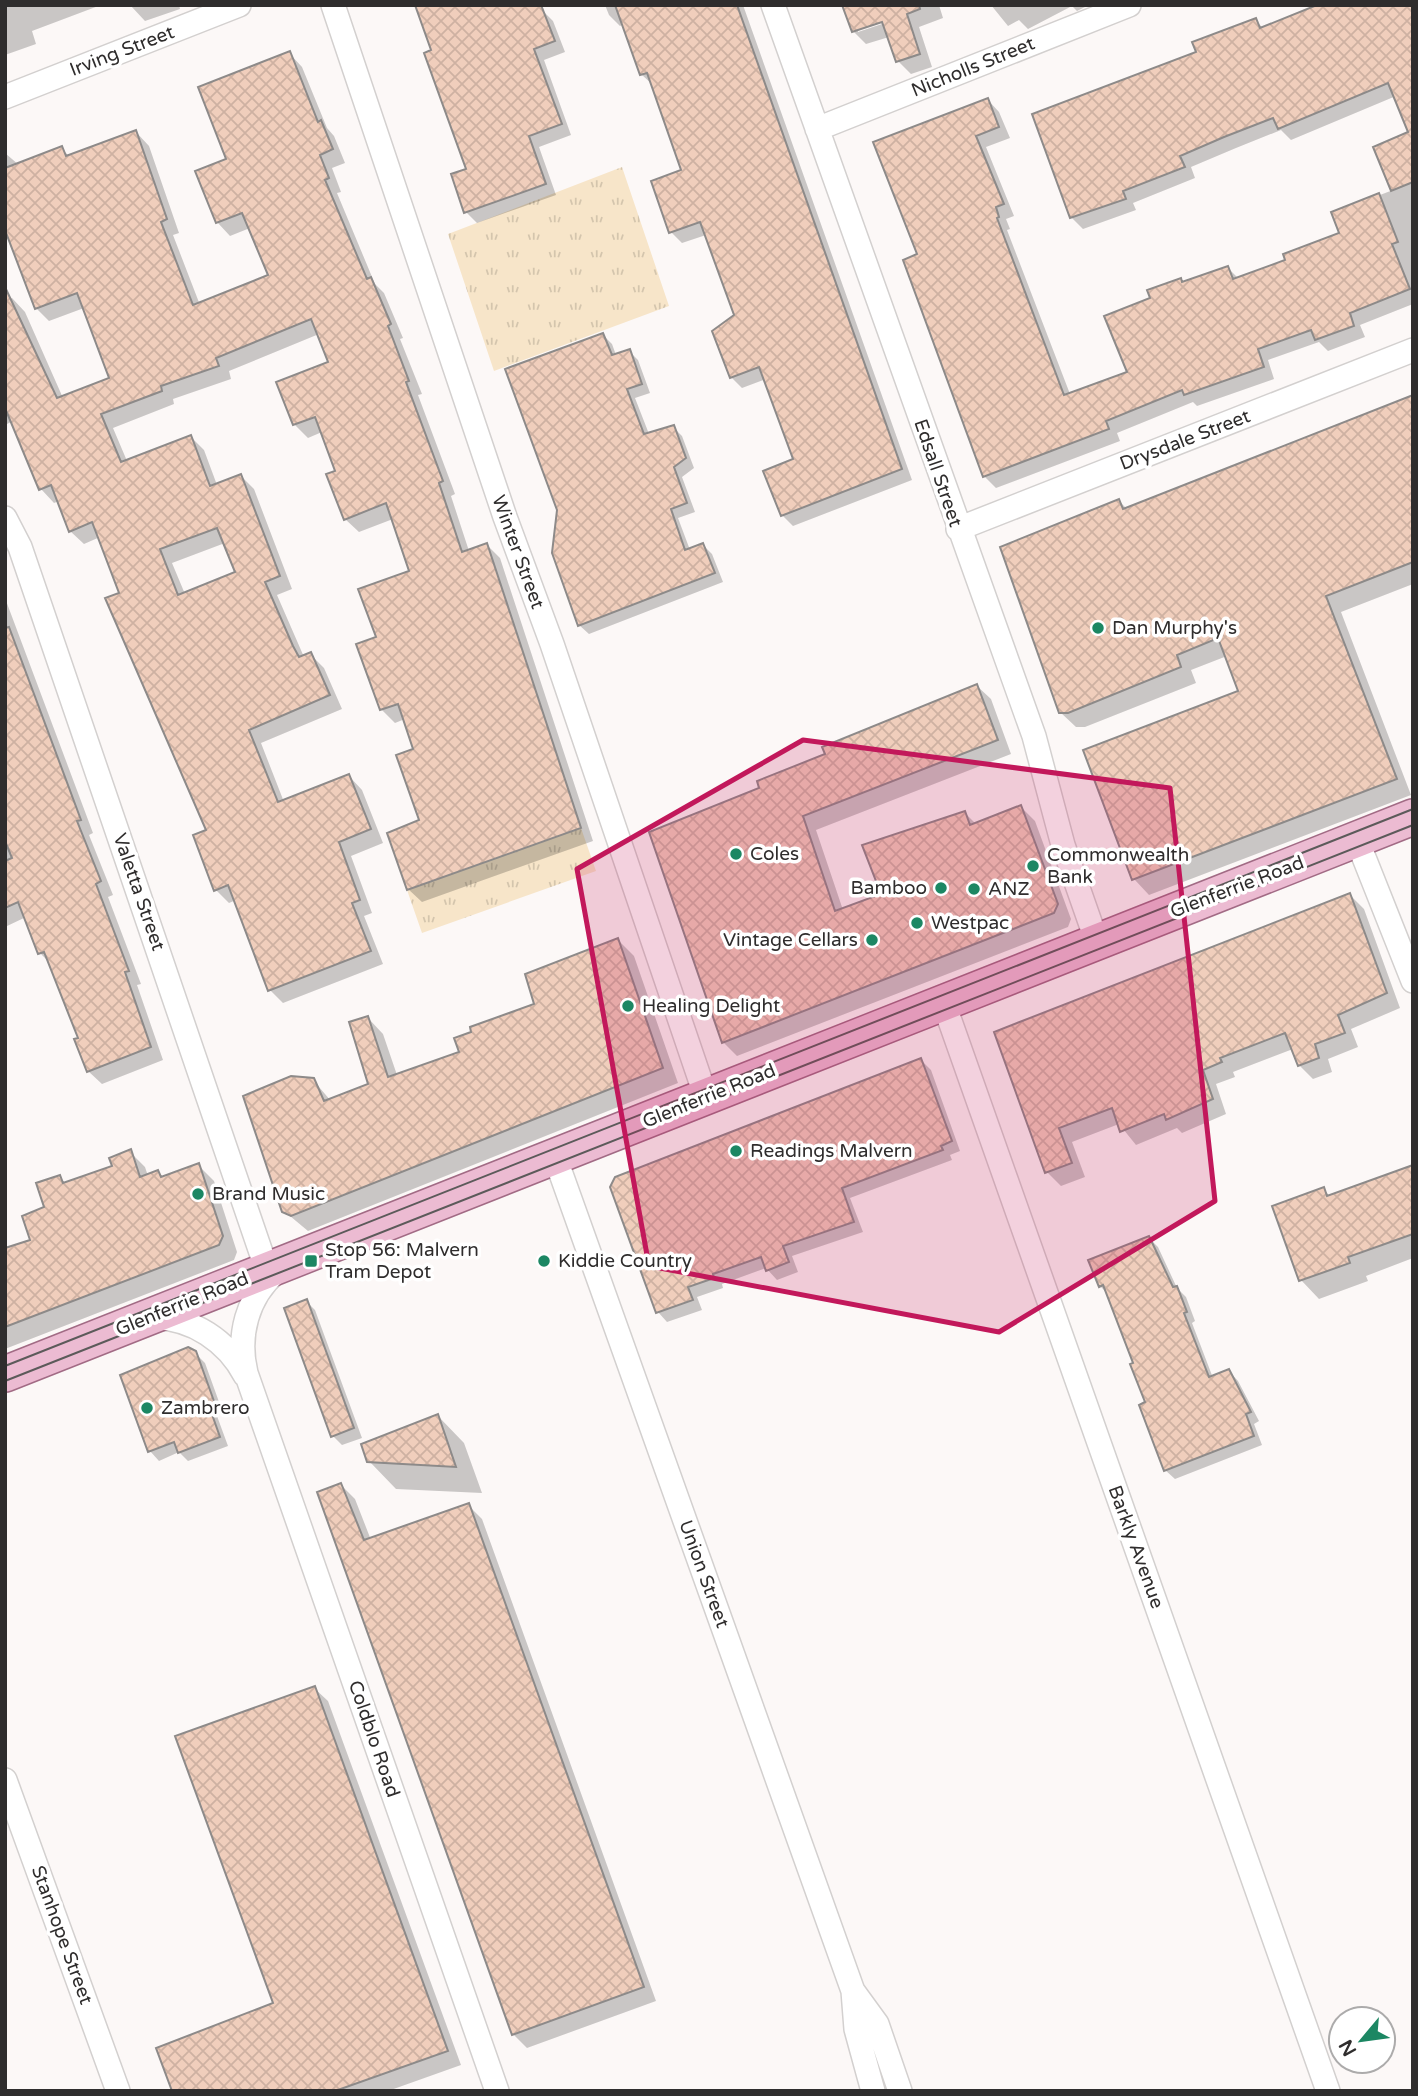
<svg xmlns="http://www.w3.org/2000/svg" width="1418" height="2096" font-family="'Varela Round',sans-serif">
<defs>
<pattern id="grass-tufts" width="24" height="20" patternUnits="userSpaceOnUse" patternTransform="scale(1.75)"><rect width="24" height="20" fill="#f7e5c9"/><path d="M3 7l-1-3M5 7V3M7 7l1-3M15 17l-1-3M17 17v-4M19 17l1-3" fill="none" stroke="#d4c5ad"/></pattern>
<pattern id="building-cross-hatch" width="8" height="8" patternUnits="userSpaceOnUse" patternTransform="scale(1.75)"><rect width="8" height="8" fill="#f0cebc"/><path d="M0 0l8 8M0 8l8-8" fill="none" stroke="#ceb1a2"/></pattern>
</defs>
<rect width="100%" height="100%" fill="#fcf8f7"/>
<path fill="url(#grass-tufts)" d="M622,167l47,139 -175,65 -46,-137z
M581,828l15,43 -174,62 -15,-43z"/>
<path fill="#0003" fill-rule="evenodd" d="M5,5h96l-69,26 4,13 -31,11z
M130,5h49l1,4 -35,12z
M605,5h138l169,475 -119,46 -11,-11 13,-55 -29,-81 -24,9 -11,-11 5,-61 -30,-81 -24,8 -11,-11 12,-61 -30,-86 -11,-10 -18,-51 -4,2 -11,-11z
M844,5h95l4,13 -24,9 13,40 -21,7 -13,-13 -9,-24 -23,7 -13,-13zM890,17l1,4 -33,11v-4z
M991,5h98l-12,6 -5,-5 -44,23 -9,-9 -11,6z
M1413,5v299l-53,21 5,12 -37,14 -9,-9 -51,18 6,19 -77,27 -4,-4 -76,31 3,8 -124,47 -12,-12 -64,-221 68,-155 11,12 11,26 -24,9 28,69 -8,3 4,10 -3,1 63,164 59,-21 23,-74 28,-19 4,4 44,-16 11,11 48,-18 55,-27 -9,-21 60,-23 18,-57 -15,-37 -105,44 -10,-10 -45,18 -45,19 4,11 -62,25 3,7 -53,19 -12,-12 127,-164 57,-33 8,8z
M542,10l11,11 12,31 -21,8 27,75 -32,12 17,48 -79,28 -11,-11 2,-42 -35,-119z
M289,53l13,14 25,61 7,8 11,27 -13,5 9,24 -4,1 38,91 9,9 19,45 -3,1 22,55 -4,1 37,99 -4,2 18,55 18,-6 13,13 93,283 -171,61 -14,-13 13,-68 -6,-71 -10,-31 -10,4 -14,-14 -2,-71 32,-66 -18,-53 -34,13 -14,-13 -7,-47 -16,-40 -14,6 -13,-13 -16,-42 52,-20 -12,-29 -90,37 2,8 -58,20 1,5 -61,24 14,33 64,-24 13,13 13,35 24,-9 13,13 38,100 -15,6 27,62 6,-3 14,14 18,41 -81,34 23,59 65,-26 13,14 21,53 -32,13 21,57 -8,3 19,48 -100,39 -13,-13 -34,-90 -7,3 -13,-13 -7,-59 -109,-294 -16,7 -14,-13 -11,-30 -5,2 -13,-14 -28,-68 -8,4v-124l7,-3 13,14 38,86 49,-19 -28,-71 -35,13 -13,-13 -31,-83v-72l14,12 43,-16 7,7 67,-24 13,14 30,87 -6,2 27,70 71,-30 -21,-47 -20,8 -13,-14 11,-62zM225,543l12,30 -52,21 -13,-31z
M603,335l9,9 4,11 13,-4 9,9 12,33 -15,5 14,36 24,-7 9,9 12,32 -12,9 13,35 -17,6 12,32 13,-5 9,9 11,28 -134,52 -10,-9z
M1413,397v187l-72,28 70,183 -262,100 -15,-16 106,-187 -13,-36 -36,14 5,13 -111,44h-9l-16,-15 59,-211 8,8z
M5,598l88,235 -4,2 24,60 -5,2 33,87 -4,1 26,75 -61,24 -14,-13 -8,-32 -30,-76 -10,-10 -14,-36 -21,10z
M977,686l14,13 20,55 -195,76 27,80 40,-15 82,-82 11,11 45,-17 14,14 36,98 -3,8 -331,129 -14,-14 38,-253 66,-34z
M1350,895l14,14 36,99 -49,21 7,18 -30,12 4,13 -19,7 -14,-14 -6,-16 -60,23 2,5 -19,7 10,30 -44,19 -5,-5 -41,17 -17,-21 -47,18 13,35 -24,9 -14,-14 -51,-139z
M618,940l16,16 44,127 -370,148 -24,-20 29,-131 18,21 40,-16 -3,-67 15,16 14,41 64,-22 75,-48z
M921,1060l10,10 29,81 -10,4 2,5 -102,38 13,34 -71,24 6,16 -21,8 -11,-12 -44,16 1,4 -26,9 5,13 -35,12 -9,-10z
M130,1152l15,15 3,9 10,-4 6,6 34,-13 16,16 23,71 -3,8 -229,89v-99l27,-9 28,-64 6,7 48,-17z
M1413,1167v91l-47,18 2,5 -49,18 -18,-19 22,-91 7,7z
M1149,1238l9,9 19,41 9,9 9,24 -3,2 21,55 16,-7 9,10 21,40 -5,3 8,21 -87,34 -10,-9 -17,-66 -40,-110 -8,-8z
M306,1301l9,9 47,128 -20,7 -9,-9z
M195,1353l10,10 18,50 -6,3 11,30 -40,15 -9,-9 -20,9 -9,-10 -28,-75z
M438,1416l26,27 18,50 -86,-4 -27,-28z
M341,1485l14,14 16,41 97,-35 14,14 174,482 -129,47 -14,-14z
M314,1688l14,13 133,364 -73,26h-214l101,-87z"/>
<path fill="url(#building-cross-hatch)" stroke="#8d8a89" stroke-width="2" fill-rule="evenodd" d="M415,5h126l14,36 -21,8 28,75 -33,12 17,48 -82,29 -13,-39 15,-5 -42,-116 7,-3z
M615,5h122l165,464 -121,47 -18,-45 30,-12 -34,-92 -29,11 -18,-47 22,-16 -34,-93 -31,11 -18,-52 30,-11 -34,-97 -7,2z
M842,5h77l1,4 -13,5 13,40 -24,8 -14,-40 -30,10z
M1317,5h96v177l-22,9 -18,-44 35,-15 -20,-49 -110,46 -5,-11 -49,19 -44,19 5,11 -62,24 3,8 -56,19 -38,-104 164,-62 -4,-10 64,-24 4,10z
M290,51l28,71 3,-2 12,29 -13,6 9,23 -4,2 42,99 4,-2 20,47 -3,2 21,55 -3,1 37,99 -4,2 23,69 25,-9 94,285 -174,62 -20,-57 32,-13 -23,-65 17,-6 -15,-45 -18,6 -24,-66 20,-7 -18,-48 51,-18 -23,-68 -42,17 -18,-46 9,-3 -20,-54 -22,8 -17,-43 52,-20 -17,-43 -95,39 3,8 -58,20 1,5 -61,23 20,48 70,-27 19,51 31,-12 39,102 -15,6 28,64 6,11 12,-5 19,43 -81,35 29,72 71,-28 22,55 -32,13 21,58 -8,3 19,48 -103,40 -40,-106 -14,6 -21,-56 13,-5 -101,-232 14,-5 -27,-71 -23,10 -18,-47 -12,5 -34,-82v-121l52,111 52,-20 -32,-85 -42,16 -30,-79v-62l57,-22 4,10 70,-26 31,89 -6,3 32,83 75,-30 -26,-62 -26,10 -21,-52 31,-12 -28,-72zM217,528l18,44 -57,23 -18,-46z
M988,98l11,29 -23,9 28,68 -8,3 3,10 -2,1 67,177 63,-23 -23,-56 46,-18 -3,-8 34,-12 1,4 46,-16 5,13 52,-19 -2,-6 56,-21 -8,-21 48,-19 19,49 -6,2 18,45 -60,24 4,13 -39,14 -4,-10 -53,19 6,18 -80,28 -2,-5 -76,31 3,8 -126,48 -80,-217 14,-6 -44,-112z
M603,333l9,22 18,-6 12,35 -15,5 17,45 30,-9 12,33 -12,9 13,36 -16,6 14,41 18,-7 12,30 -137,53 -26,-73 5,-43 -52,-141z
M1413,395v167l-87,34 71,183 -265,101 -49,-130 155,-59 -20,-53 -41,17 4,12 -113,46h-9l-59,-166 119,-48 4,10z
M9,627l72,193 -4,1 24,60 -5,3 33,87 -4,1 26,75 -64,25 -13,-33 4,-1 -34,-86 -6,2 -20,-52 -13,6v-47l7,-3 -7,-17v-213z
M977,684l21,56 -195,76 32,95 46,-17 -19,-49 103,-34 5,14 51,-20 37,99 -4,9 -332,130 -73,-211 110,-44 -2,-7 68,-27 -3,-7z
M1350,893l37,100 -49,22 7,18 -30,11 4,14 -21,8 -13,-33 -65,25 2,4 -19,8 10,29 -47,21 -2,-6 -44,18 -8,-24 -53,20 13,35 -27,10 -51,-141z
M618,938l45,130 -372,148 -9,-4 -39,-116 48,-20 23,2 10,23 44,-17 -19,-62 19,-6 20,61 71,-25 -5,-14 17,-6 -1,-5 64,-23 -9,-30z
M921,1058l31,83 -11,5 2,4 -101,38 12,34 -71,24 6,16 -23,9 -5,-14 -48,17 1,4 -26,9 5,13 -37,13 -46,-126 5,-10z
M131,1149l9,28 18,-7 3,7 38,-14 24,73 -4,9 -214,82v-79l25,-8 -8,-24 22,-9 -8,-24 24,-8 3,8 49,-17 -3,-8z
M1413,1165v69l-65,23 2,6 -51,18 -27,-75 52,-19 3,9z
M1149,1236l24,51 4,-1 10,26 -3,1 25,64 20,-8 22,43 -5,2 8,22 -90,35 -25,-66 6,-3 -15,-38 3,-1 -30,-78 -4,2 -11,-27z
M307,1299l47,129 -23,9 -47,-129z
M188,1347l8,4 19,53 -6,2 11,31 -42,16 -4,-11 -26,10 -28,-77z
M438,1414l18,53 -89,-5 -6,-18z
M341,1483l23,57 105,-37 175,484 -132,48 -195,-543z
M315,1686l133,365 -113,40h-163l-16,-43 117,-45 -98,-267z"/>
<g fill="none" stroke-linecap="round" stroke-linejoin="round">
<defs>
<path id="minor" d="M333,5l172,512 47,127 154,453
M773,5l261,731 29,109 34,97
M5,97l234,-92
M817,129l312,-124
M5,518l15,29 247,723
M958,529l455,-179
M1357,840l56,141
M944,1004l384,1087
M555,1157l298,834 3,38 17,62
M276,1272c-29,25 -39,64 -30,101l251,718
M154,1318c38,-1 74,24 91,57
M5,1780l113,311
M853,1991l24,33 23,67"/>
<path id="primary" d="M5,1374l1408,-557"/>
</defs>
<use href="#minor" stroke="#d3d0cf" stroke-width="26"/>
<use href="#primary" stroke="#a26b85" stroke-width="38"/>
<use href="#minor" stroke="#fff" stroke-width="23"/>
<use href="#primary" stroke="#ecbbd2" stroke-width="35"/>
<path stroke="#5c5a5a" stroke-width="2" d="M5,1366l1408,-557
M5,1381l1408,-556"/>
</g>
<path fill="#c2185b" fill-opacity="0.2" stroke="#c2185b" stroke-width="5" stroke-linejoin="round" d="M803,740l367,48 45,413 -216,131 -350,-66 -72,-397z"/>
<g fill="#1c8763" stroke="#fff" stroke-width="2.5">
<circle cx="1098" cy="628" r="7"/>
<circle cx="736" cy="854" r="7"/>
<circle cx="1033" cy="866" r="7"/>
<circle cx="941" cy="888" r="7"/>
<circle cx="974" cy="889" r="7"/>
<circle cx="917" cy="923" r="7"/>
<circle cx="872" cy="940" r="7"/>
<circle cx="628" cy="1006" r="7"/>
<circle cx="736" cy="1151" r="7"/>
<circle cx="198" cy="1194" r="7"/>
<rect x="304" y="1254" width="14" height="14" rx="3.5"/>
<circle cx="544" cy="1261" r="7"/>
<circle cx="147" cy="1408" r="7"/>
</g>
<g text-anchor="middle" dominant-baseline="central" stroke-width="7" stroke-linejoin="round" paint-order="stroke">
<g font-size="19" fill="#2f2d2d" stroke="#fff">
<text transform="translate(122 51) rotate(-21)">Irving Street</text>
<text transform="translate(973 67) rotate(-22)">Nicholls Street</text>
<text transform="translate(1185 440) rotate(-21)">Drysdale Street</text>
<text transform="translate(938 473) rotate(71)">Edsall Street</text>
<text transform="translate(518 552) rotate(70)">Winter Street</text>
<text transform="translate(1237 887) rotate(-21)">Glenferrie Road</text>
<text transform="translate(139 892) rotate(71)">Valetta Street</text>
<text transform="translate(709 1096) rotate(-22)">Glenferrie Road</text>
<text transform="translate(182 1304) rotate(-22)">Glenferrie Road</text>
<text transform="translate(1136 1547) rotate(70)">Barkly Avenue</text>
<text transform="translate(704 1574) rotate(70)">Union Street</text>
<text transform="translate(374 1739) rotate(71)">Coldblo Road</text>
<text transform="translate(62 1935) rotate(70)">Stanhope Street</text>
</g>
<g font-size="19" fill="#2f2d2d" stroke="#fff" text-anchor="start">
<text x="1112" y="628">Dan Murphy's</text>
<text x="750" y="854">Coles</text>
<text x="1047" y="855">Commonwealth<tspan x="1047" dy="22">Bank</tspan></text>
<text x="927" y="888" text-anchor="end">Bamboo</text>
<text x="988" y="889">ANZ</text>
<text x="931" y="923">Westpac</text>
<text x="858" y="940" text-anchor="end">Vintage Cellars</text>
<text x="642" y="1006">Healing Delight</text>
<text x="750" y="1151">Readings Malvern</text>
<text x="212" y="1194">Brand Music</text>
<text x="325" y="1250">Stop 56: Malvern<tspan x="325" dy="22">Tram Depot</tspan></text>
<text x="558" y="1261">Kiddie Country</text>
<text x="161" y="1408">Zambrero</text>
</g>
</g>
<rect width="1418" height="2096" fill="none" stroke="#2f2d2d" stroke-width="14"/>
<g transform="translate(1362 2040) rotate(241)"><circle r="33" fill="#ffffff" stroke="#acabab" stroke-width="2"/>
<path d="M0-5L12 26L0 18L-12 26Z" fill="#1c8763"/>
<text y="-10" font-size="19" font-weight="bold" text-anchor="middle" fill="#2f2d2d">N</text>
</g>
</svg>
